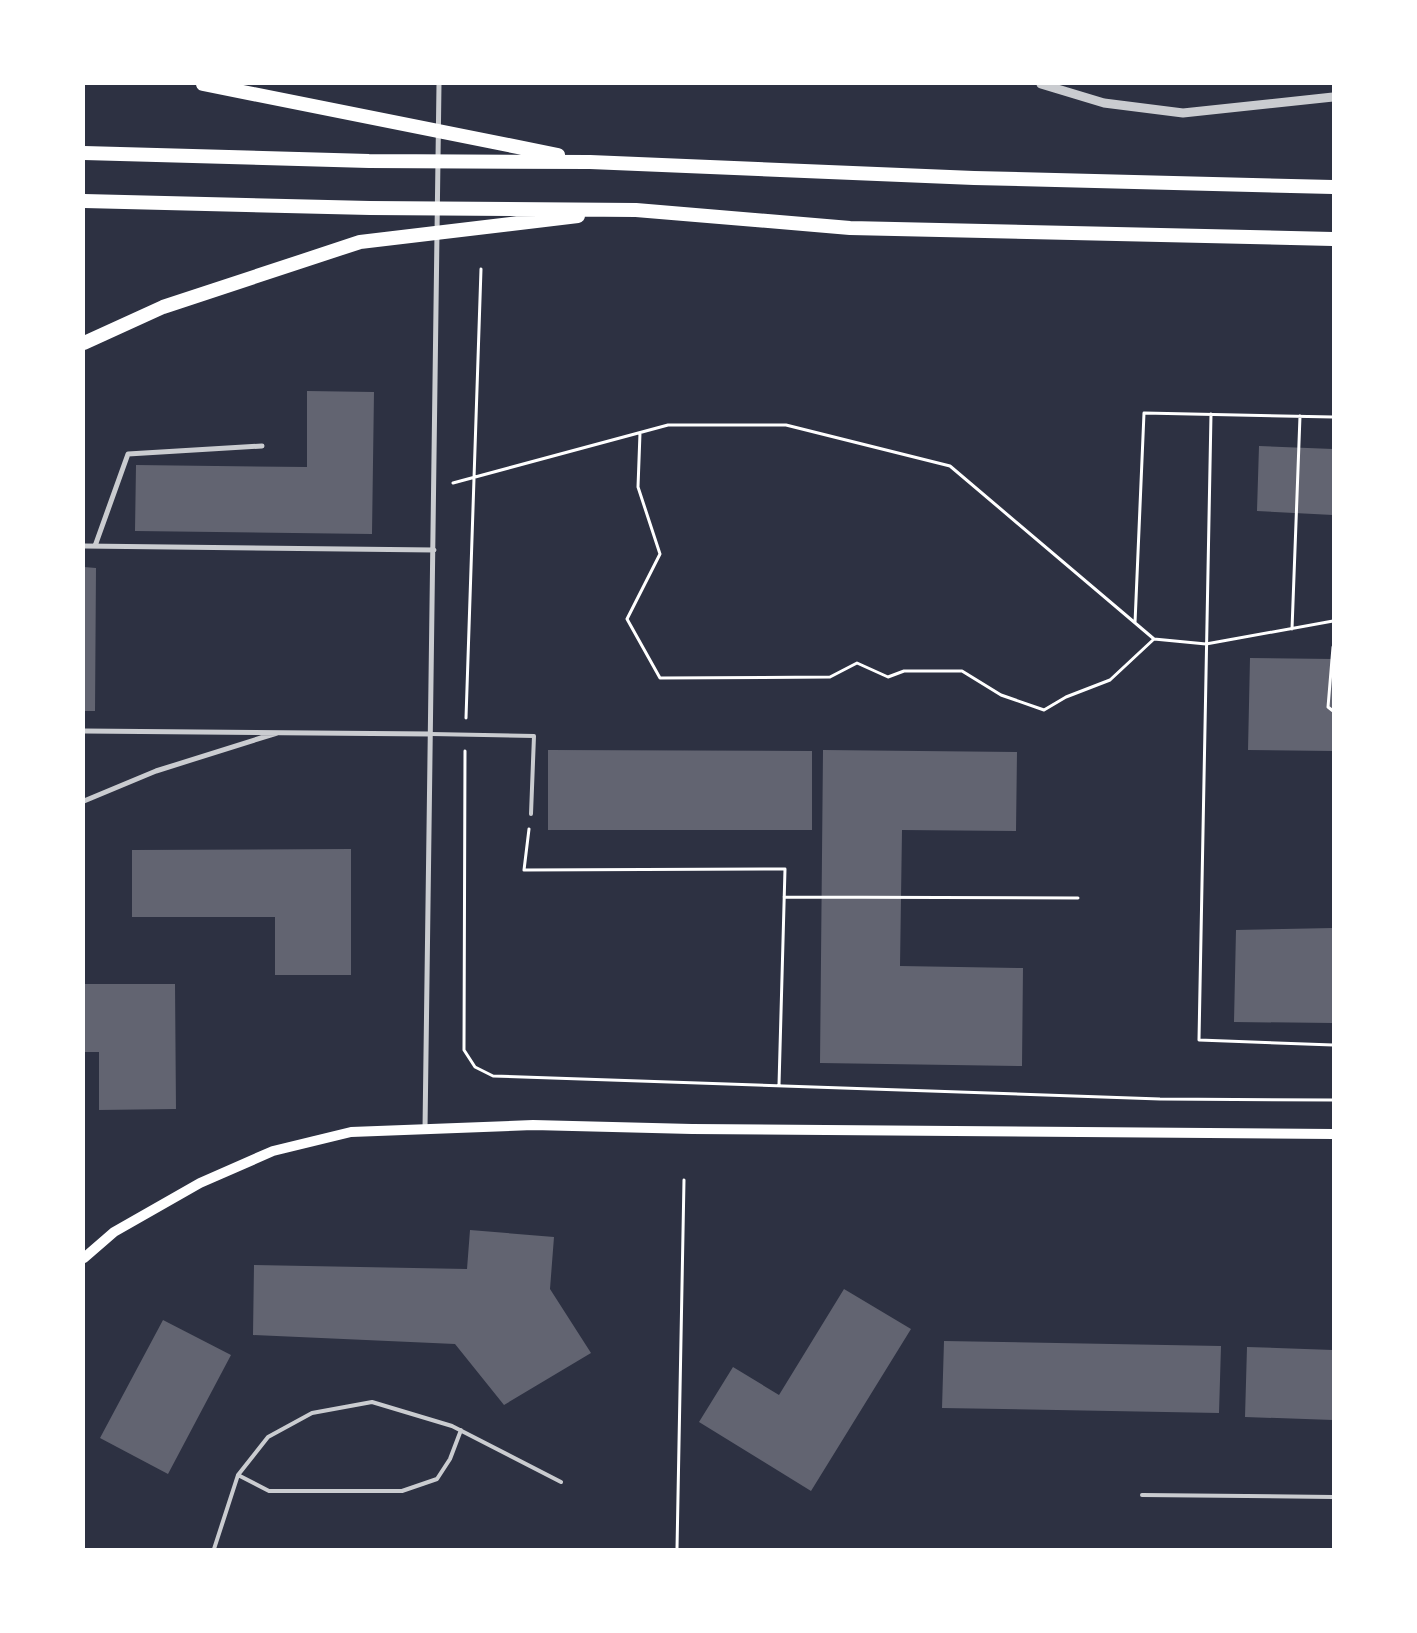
<svg xmlns="http://www.w3.org/2000/svg" width="1417" height="1633" font-family="'DM Sans',sans-serif">
<rect width="100%" height="100%" fill="#2d3142"/>
<path fill="#626471" d="M307,391l67,1 -2,142 -237,-3 1,-66 171,2z
M1259,446l74,3v66l-76,-4z
M84,567l12,1 -1,143h-11z
M1250,658l83,1v92l-85,-1z
M548,750l264,1v79h-264z
M823,750l194,2 -1,79 -114,-1 -2,136 123,2 -1,98 -202,-3z
M351,849v126h-76v-58h-143v-67z
M1333,928v95l-99,-1 2,-92z
M84,984h91l1,125 -77,1v-58h-15z
M470,1230l84,7 -4,52 41,64 -87,52 -49,-61 -202,-9 1,-70 213,4z
M844,1289l67,40 -100,162 -112,-69 34,-55 46,28z
M163,1320l68,35 -63,119 -68,-36z
M944,1341l277,5 -2,67 -277,-5z
M1247,1347l86,3v70l-88,-3z"/>
<g fill="none" stroke-linecap="round" stroke-linejoin="round">
<path stroke="#fff" stroke-width="3" d="M1211,414l-12,626 134,5
M640,433l-2,54 22,67 -33,65 33,59 170,-1 27,-14 31,14 16,-6h58l39,24 43,15 22,-13 44,-17 44,-41
M453,483l215,-58h118l164,41 204,173 52,5 127,-23
M1135,623l9,-210 189,4
M1292,629l8,-213
M1333,647l-5,60 5,4
M466,718l15,-449
M465,751l-1,299 11,17 18,9 667,23 173,1
M529,829l-5,41 261,-1 -6,216
M784,897l294,1
M677,1549l7,-369"/>
<path stroke="#caccd0" stroke-width="4" d="M431,734l103,2 -3,78
M238,1475l31,16h133l35,-12 13,-20 11,-29
M1142,1495l191,2
M214,1549l24,-74 30,-38 44,-24 60,-11 80,24 109,56"/>
<path stroke="#caccd0" stroke-width="5" d="M84,546l350,4
M95,546l33,-92 134,-8
M84,731l347,3
M84,801l72,-30 121,-38
M425,1129l14,-1045"/>
<path stroke="#caccd0" stroke-width="9" d="M1041,84l63,19 79,10 150,-16"/>
<path stroke="#fff" stroke-width="10" d="M84,1258l30,-26 86,-49 73,-32 78,-19 182,-7 159,4 641,5"/>
<path stroke="#fff" stroke-width="14" d="M203,84l355,71
M84,153l285,8 221,1 384,16 359,9
M84,201l286,7 266,2 214,18 483,11
M84,343l79,-36 197,-65 218,-26"/>
</g>
<rect width="1417" height="1633" fill="none" stroke="#ffffff" stroke-width="170"/>
</svg>
